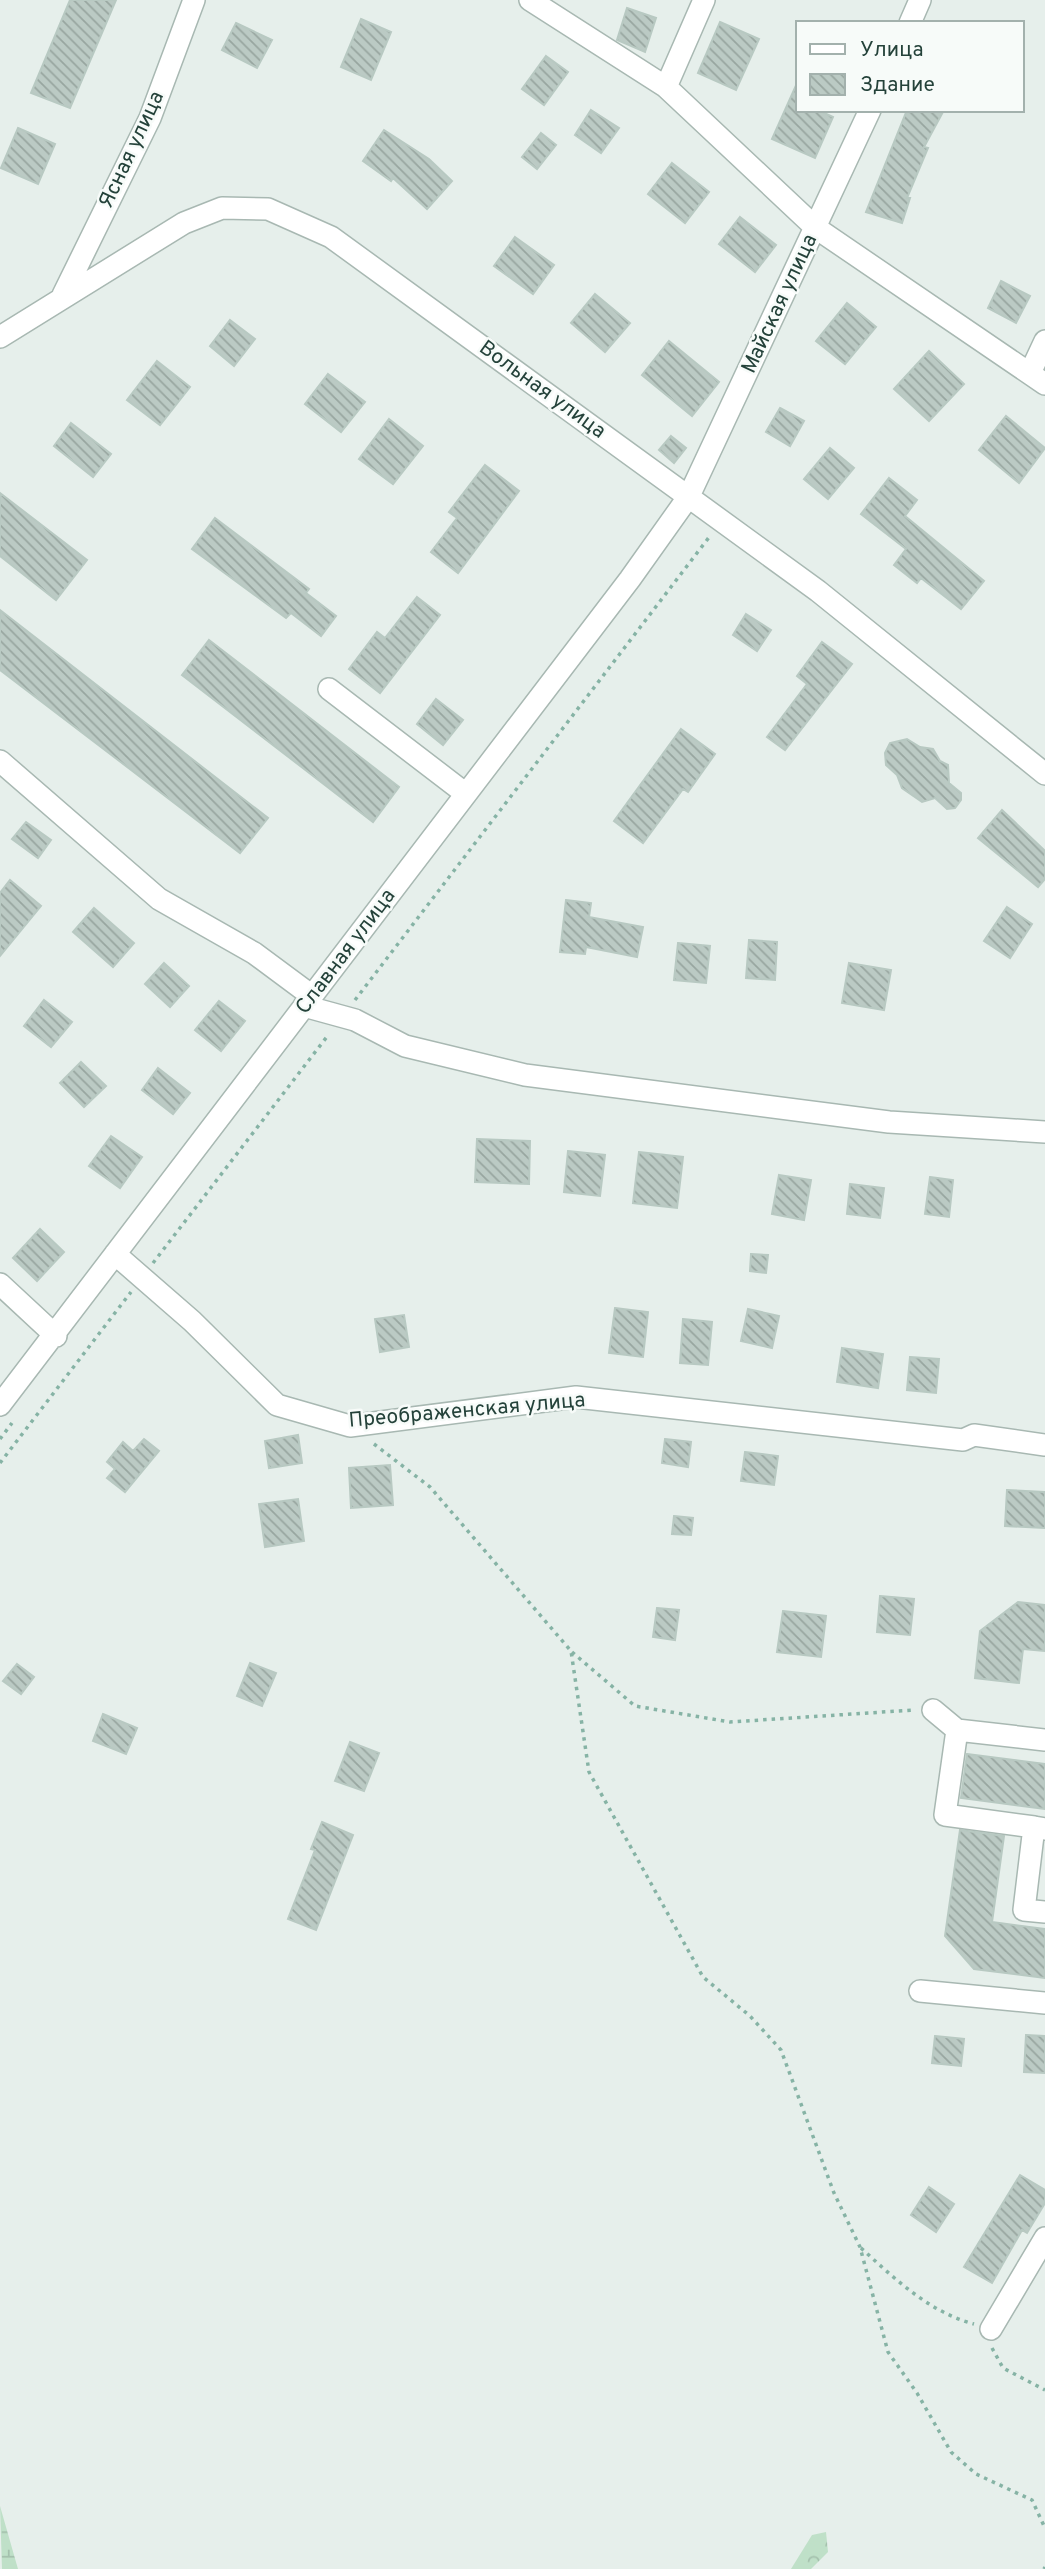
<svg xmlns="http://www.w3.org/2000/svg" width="1045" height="2569" font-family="Overpass,sans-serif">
<defs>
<pattern id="forest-crowns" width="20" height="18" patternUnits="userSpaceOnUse" patternTransform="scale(1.75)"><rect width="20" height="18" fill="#bfe0c8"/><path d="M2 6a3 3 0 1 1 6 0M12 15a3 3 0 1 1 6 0" fill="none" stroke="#a4c1ad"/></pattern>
<pattern id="wetland-marsh" width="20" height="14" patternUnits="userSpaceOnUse" patternTransform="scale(1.75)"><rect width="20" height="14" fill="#bfe0c8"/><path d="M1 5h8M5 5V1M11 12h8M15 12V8" fill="none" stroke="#a4c1ad"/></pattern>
<pattern id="building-back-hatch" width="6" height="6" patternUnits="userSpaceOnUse" patternTransform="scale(1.75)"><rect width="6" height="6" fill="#bbcac4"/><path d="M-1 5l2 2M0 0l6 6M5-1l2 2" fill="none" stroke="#98a6a0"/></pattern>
</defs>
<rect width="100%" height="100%" fill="#e6efeb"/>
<path fill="url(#forest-crowns)" d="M826,2532l2,20 -17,17h-20l21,-34z"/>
<path fill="url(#wetland-marsh)" d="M0,2506l18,63h-16z"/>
<path fill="url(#building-back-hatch)" stroke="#b8c9c2" stroke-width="2" d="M70,0h46l-46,108 -39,-15z
M627,8l29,10 -11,34 -28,-12z
M361,19l30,13 -20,48 -30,-13z
M720,22l39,17 -23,51 -38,-17z
M236,23l36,17 -15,28 -35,-18z
M546,56l22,16 -24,33 -22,-16z
M798,81v29h20l15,7 -18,41 -43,-19z
M591,110l28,18 -18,25 -26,-18z
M907,110h37l-20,37 4,1 -21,50h3l-8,25 -36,-11z
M18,128l37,16 -17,40 -37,-16z
M384,130l45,29 23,22 -25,28 -34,-31 -2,3 -28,-20z
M541,133l15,12 -19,24 -15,-12z
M672,163l37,29 -24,31 -37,-29z
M740,217l36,28 -21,27 -36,-28z
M515,237l39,28 -21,29 -39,-28z
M1001,281l29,15 -14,27 -28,-15z
M595,294l35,29 -25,29 -34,-29z
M847,303l29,24 -31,37 -29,-23z
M230,320l25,19 -21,27 -24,-20z
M669,341l50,41 -27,34 -50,-41z
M929,351l35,33 -35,37 -35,-32z
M157,361l33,26 -30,38 -33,-25z
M328,374l37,28 -24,30 -36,-28z
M780,408l24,13 -14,25 -24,-14z
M1006,416l39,32 -26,35 -40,-33z
M389,419l34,27 -30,38 -34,-25z
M71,423l40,31 -18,23 -39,-31z
M671,436l15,12 -12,15 -15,-13z
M830,448l24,20 -26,31 -24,-20z
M485,465l34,26 -61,82 -27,-21 26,-34 -8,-6z
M889,478l28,22 -12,16 79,65 -23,28 -40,-31 -4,5 -23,-18 12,-16 -45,-35z
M0,493l87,67 -31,40 -56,-44z
M215,518l94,71 -3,4 30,23 -15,20 -30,-23 -5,5 -94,-69z
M417,597l23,18 -60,78 -31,-24 28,-37 8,6z
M0,610l268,208 -28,35 -240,-183z
M746,614l25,16 -14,21 -24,-16z
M209,640l190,147 -26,35 -191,-147z
M822,642l30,22 -67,86 -18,-13 40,-53 -10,-8z
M436,699l27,21 -20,25 -26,-21z
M681,729l34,25 -27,38 -5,-3 -40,54 -29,-22z
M907,739l13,8 13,2 7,12 8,4 1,18 12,10v7l-6,8 -8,1 -12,-11 -13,4 -20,-14 -5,-13 -11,-10 -1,-12 5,-10z
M1002,810l43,41v28l-7,8 -60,-49z
M26,822l25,18 -13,18 -26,-19z
M10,880l31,26 -41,50v-63z
M566,900l25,3 -2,14 54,10 -6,30 -51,-10 -1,7 -25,-2z
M1007,907l25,17 -22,34 -26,-17z
M94,908l40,35 -21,24 -40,-35z
M749,940l28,2 -2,38 -29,-2z
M678,943l32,3 -4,37 -32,-3z
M164,963l25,23 -19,21 -25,-23z
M849,963l42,7 -7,40 -42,-7z
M44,1000l28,22 -21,25 -27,-21z
M219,1001l26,20 -24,30 -26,-21z
M81,1062l25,24 -22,21 -24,-24z
M158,1068l32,25 -17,21 -31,-24z
M111,1136l31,21 -22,31 -31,-22z
M477,1139l53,2 -1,43 -54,-2z
M568,1151l37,4 -5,41 -36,-4z
M639,1152l44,5 -6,51 -44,-5z
M779,1175l32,5 -7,40 -32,-6z
M930,1177l23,3 -4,37 -24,-3z
M850,1184l34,4 -4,30 -33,-4z
M40,1229l24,23 -27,29 -24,-23z
M751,1254l17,1 -2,18 -16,-2z
M615,1308l33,4 -5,45 -34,-4z
M748,1309l31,7 -7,32 -31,-7z
M404,1315l5,32 -29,5 -5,-33z
M683,1319l29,3 -4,43 -28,-2z
M842,1348l41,6 -5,34 -41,-6z
M910,1357l29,2 -3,34 -29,-3z
M298,1435l4,28 -33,5 -4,-27z
M144,1439l15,12 -34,41 -18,-14 8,-9 -8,-7 16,-20 10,9z
M665,1439l26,3 -3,25 -26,-4z
M745,1452l33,4 -4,29 -33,-4z
M390,1465l3,40 -42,3 -2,-40z
M1007,1490l38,2v36l-40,-2z
M298,1499l6,42 -39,6 -6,-43z
M674,1516l19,2 -2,17 -19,-1z
M880,1596l34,3 -4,36 -33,-3z
M1018,1602l27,3v46l-22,-2 -4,34 -44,-5 5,-47z
M657,1608l22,2 -4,30 -22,-3z
M783,1611l43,5 -5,41 -44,-5z
M250,1663l26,10 -14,33 -25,-10z
M17,1664l17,13 -13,17 -18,-13z
M103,1714l34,14 -11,26 -33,-13z
M350,1742l29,11 -15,38 -29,-10z
M967,1754l78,10v45l-84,-11z
M322,1822l31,13 -37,95 -28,-11 27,-69 -4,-1z
M960,1830l44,6 -12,86 53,7v49l-71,-9 -29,-33z
M1026,2035l19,1v37l-21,-1z
M935,2036l29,3 -3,27 -29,-3z
M1020,2175l25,15v13l-18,30 -5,-3 -30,53 -28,-16z
M929,2187l25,17 -18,28 -25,-17z"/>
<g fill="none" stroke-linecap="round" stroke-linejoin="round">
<defs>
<path id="minor" d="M530,0l136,87 150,141 229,156
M910,23l10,-23
M666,87l38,-87
M63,295l87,-177 44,-118
M0,337l184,-114 38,-15 46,1 63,28 487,354 227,183
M1030,373l15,-32
M329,689l137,105
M0,761l159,138 95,54 58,43
M304,1006l51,14 50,26 120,29 364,47 156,10
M115,1254l77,67 85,84 73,21 226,-29 387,43 11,-5 71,10
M0,1284l56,52
M0,1405l630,-826 59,-83 181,-386
M933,1710l24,20 88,10
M957,1730l-12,85 89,12
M1045,1829l-11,-2 -10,83 21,2
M920,1991l125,12
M991,2329l54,-91"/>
</defs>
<use href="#minor" stroke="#a8b8b2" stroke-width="24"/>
<path stroke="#86b3a5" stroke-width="3.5" stroke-dasharray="3.5 5" stroke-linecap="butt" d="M355,1000l355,-464
M153,1263l176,-229
M0,1439l12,-16
M374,1444l56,43 141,164 18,121 114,205 47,39 31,34 53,143 26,54 28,105 29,41 34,59 25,22 56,26 13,28
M0,1463l131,-171
M572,1652l63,54 95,16 184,-12
M861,2248c34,31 68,64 113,76
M992,2348l11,20 42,22
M1044,2569l1,-2"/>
<use href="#minor" stroke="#fff" stroke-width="21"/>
</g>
<g text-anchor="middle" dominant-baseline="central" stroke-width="5" stroke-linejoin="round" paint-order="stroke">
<g font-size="21" fill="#24423a" stroke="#f7fbf9">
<text transform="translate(132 150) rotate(-65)">Ясная улица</text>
<text transform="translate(780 304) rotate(-65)">Майская улица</text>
<text transform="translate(542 390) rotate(36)">Вольная улица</text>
<text transform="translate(346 952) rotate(-53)">Славная улица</text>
<text transform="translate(467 1411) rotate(-5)">Преображенская улица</text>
</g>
</g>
<rect x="796" y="21" width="228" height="91" fill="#f7fbf9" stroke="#a3b1ad" stroke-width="2"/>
<rect x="810" y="44" width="35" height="10" fill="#ffffff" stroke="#a3b1ad" stroke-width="2"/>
<text x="860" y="56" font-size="21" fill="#24423a">Улица</text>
<rect x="810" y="74" width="35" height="21" fill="url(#building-back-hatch)" stroke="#a3b1ad" stroke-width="2"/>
<text x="860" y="91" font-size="21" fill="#24423a">Здание</text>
</svg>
